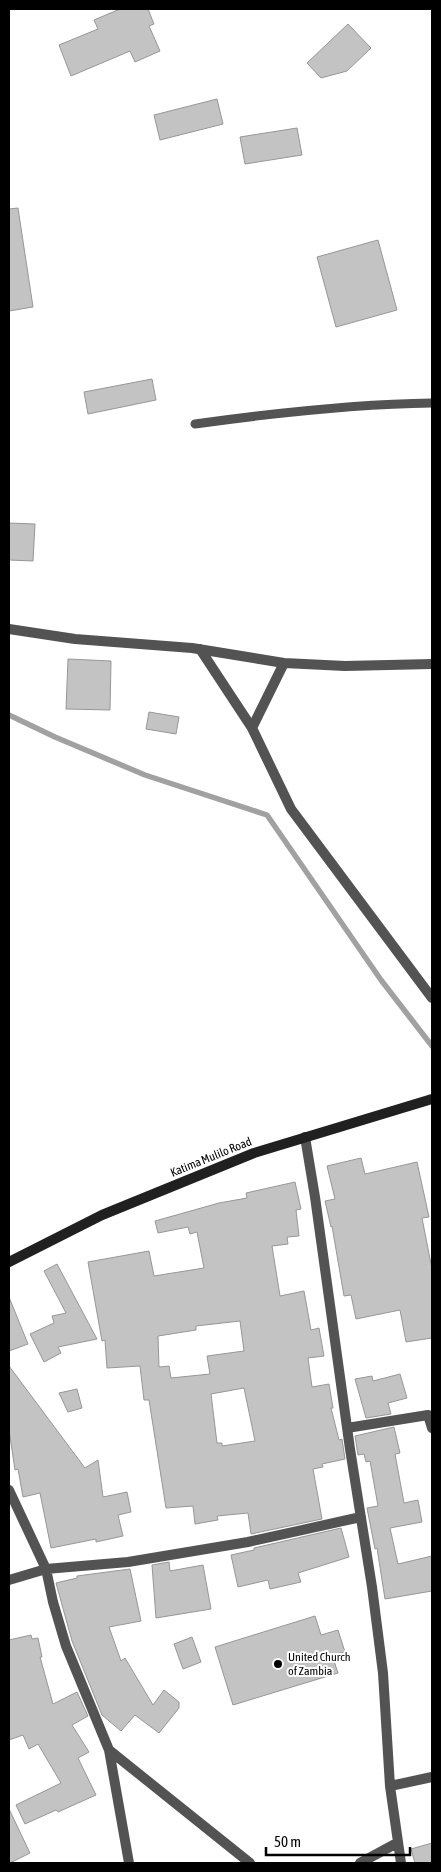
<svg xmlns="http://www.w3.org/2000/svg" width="441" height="1872" font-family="'Asap Condensed',sans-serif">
<rect width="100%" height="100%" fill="#fff"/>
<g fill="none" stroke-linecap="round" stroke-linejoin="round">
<path stroke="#a1a1a1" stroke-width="5.5" d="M9,715l46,22 90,38 122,40 114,165 51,66"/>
</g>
<path fill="#c3c3c3" stroke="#979797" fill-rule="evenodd" d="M120,9h28l6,15 -5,2 11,25 -25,11 -5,-11 -59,25 -12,-31 39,-16 -4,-9z
M348,24l23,24 -24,23 -26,7 -14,-15z
M217,99l6,25 -63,16 -6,-25z
M297,128l5,27 -57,9 -5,-27z
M18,208l15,99 -24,4v-102z
M378,240l19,70 -61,17 -19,-70z
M152,379l4,21 -68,14 -4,-22z
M9,523l26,1 -2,37 -24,-1z
M68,659l43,2 -1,49 -44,-1z
M149,712l30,5 -3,17 -30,-5z
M361,1158l4,16 52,-12 12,55 -7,1 10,51v69l-26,4 -6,-32 -44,9 -5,-24 -7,1 -12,-70 -1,1 -6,-26 10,-2 -8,-33z
M295,1182l6,27 -5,1 3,26 -12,1 1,7 -16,2 8,50 24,-5 7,39 8,-2 5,28 -16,2 4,29 17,-3 4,24h-2l8,32 3,-1 3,20 -23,5 1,3 -10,2 9,50 -71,15 -3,-21 -31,3 1,4 -23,4 -2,-18 -27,2 -17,-108h-5l-4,-34 -33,2 -2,-28 -3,1 -14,-79 61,-11 5,25 50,-8 -7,-36 -7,2 -2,-7 -30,6 -3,-12 64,-18 28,-5 -1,-5zM240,1321l4,30 -37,5 3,18 -39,4 -2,-12 -10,1 -1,-31 38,-6v-4zM244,1388l11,53 -33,5v-3h-5l-6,-49z
M57,1264l40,75 -39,8 3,6 -17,9 -14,-28 24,-11 -2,-7 14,-3 -22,-42z
M9,1297l19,47 -19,7z
M9,1366l76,102 13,-8 5,37 24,-5 4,20 -13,3 5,21 -27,6v-3l-45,9 -11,-55 -17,4 -5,-28 -3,1 -6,-40z
M400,1374l7,24 -19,5 3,11 -25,4 -11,-39 17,-3 1,5z
M77,1389l5,19 -14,4 -9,-19z
M394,1427l6,26 -5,1 9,49 14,-3 4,22 -32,6 8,36 34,-8v35l-47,8 -8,-51 -2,1 -8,-41 11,-2 -8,-45 -4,1 -2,-8 -6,1 -3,-19z
M341,1528l8,29 -51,16 3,9 -31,7 -2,-9 -30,7 -7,-32 23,-5v-2z
M169,1562l1,9 33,-6 8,44 -55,9 -4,-53z
M130,1569l11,52 -32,6 12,34 4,-3 28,47 11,-15 15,12v6l-20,25 -24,-18 -14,16 -19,-16 -30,-74 -16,-58 21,-5v-2z
M315,1616l6,19 17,-5 7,22 -13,3 6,18 -105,32 -18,-58z
M31,1635l1,4 6,-1 4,19h-2l13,47 24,-12 11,24 -16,9 17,27 -11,6 18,37 -38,17 -2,-2 -31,14 -9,-19 45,-22 -23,-39 -9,5 -6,-14 -14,5v-100z
M192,1637l9,25 -18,7 -9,-25z
M9,1809l21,44 -20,10h-1z
M432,1843v20h-17l-4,-14z"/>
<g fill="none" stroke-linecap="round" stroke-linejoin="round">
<path stroke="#535353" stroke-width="9" d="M195,424c79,-11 158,-20 237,-21"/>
<path stroke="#535353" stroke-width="10" d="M9,629l66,10 117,9 92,15 61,3 87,-2
M200,649l52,79
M284,663l-32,65 39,81 141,189
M305,1137l10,60 35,252 22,138 11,86 7,113 11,77
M347,1428l81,-13 4,13
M9,1490l37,79 7,33 13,44 43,104 20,113
M9,1580l37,-11 82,-7 120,-20 113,-25
M109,1750l141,113
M390,1786l42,-9
M360,1863l37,-20"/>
<path stroke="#202020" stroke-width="10" d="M9,1262l93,-47 152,-62 178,-54"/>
</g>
<circle fill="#000" stroke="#fff" stroke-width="2" cx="278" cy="1664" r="5"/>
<g text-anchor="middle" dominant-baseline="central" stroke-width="4" stroke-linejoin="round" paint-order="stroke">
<g font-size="12" fill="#000" stroke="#fff">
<text transform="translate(211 1157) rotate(-22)">Katima Mulilo Road</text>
</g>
<g font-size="12" fill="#000" stroke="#fff" text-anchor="start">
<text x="288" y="1657">United Church<tspan x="288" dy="14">of Zambia</tspan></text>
</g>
</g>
<rect width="441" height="1872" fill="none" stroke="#000000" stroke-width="20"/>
<path d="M266 1847v8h144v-8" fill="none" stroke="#000000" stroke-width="2.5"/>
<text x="274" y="1847" font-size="15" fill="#000000" stroke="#ffffff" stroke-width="4" paint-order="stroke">50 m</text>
</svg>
